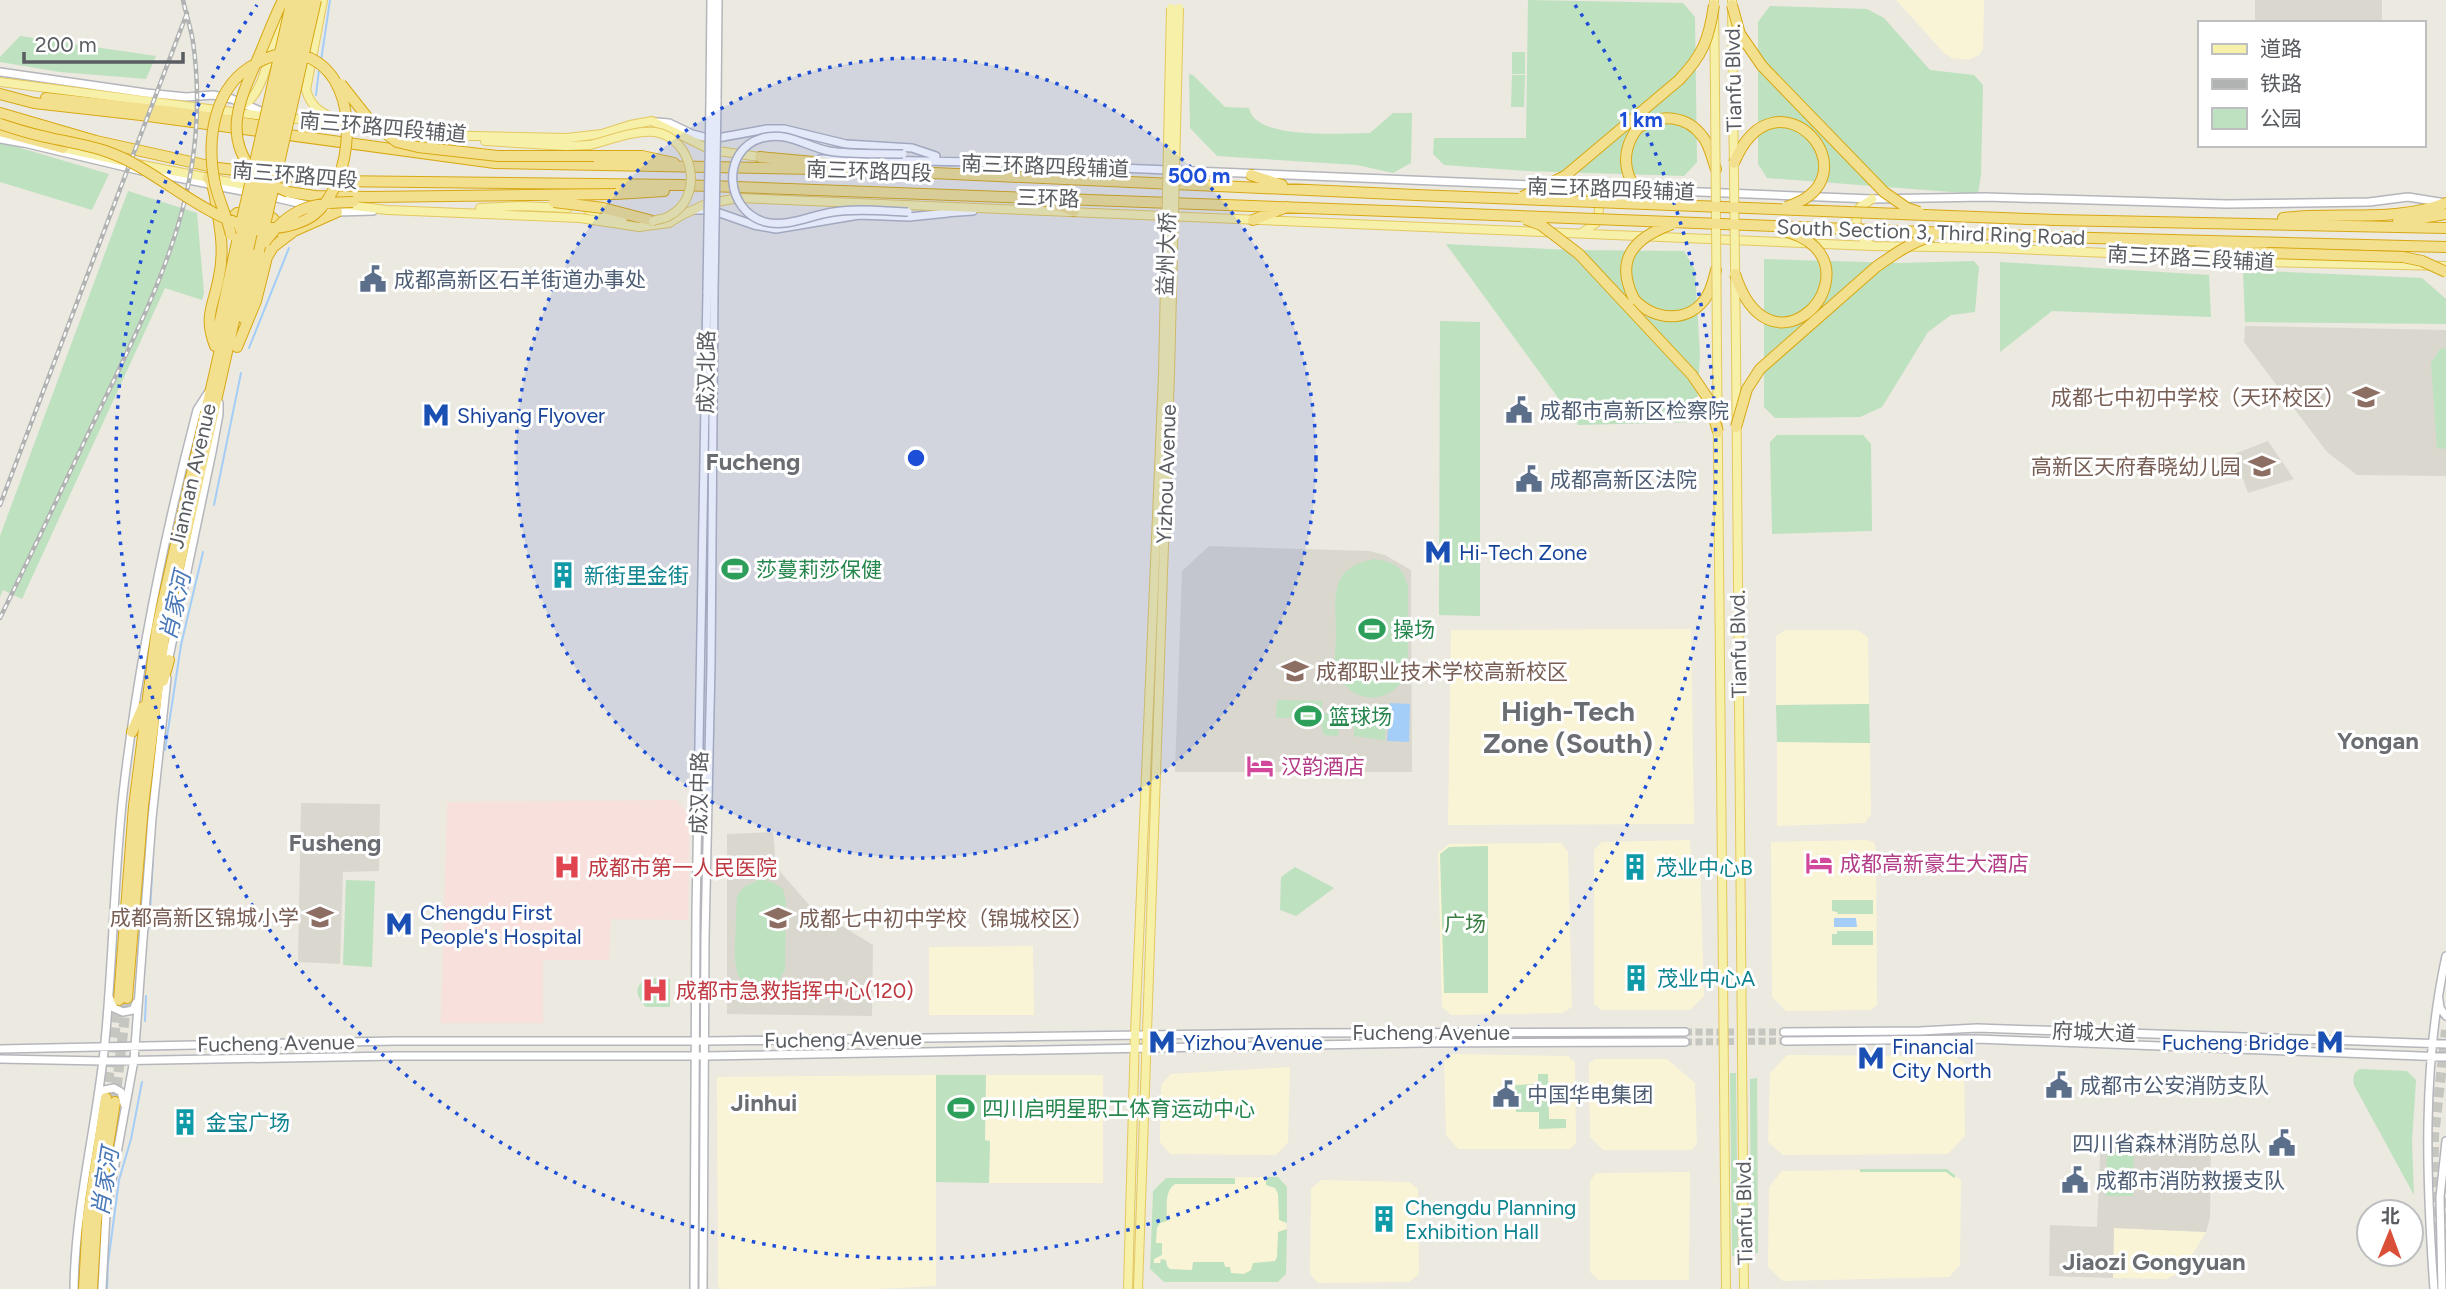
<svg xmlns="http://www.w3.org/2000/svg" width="2446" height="1289" font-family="Figtree,'Noto Sans SC',sans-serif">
<rect width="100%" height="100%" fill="#ebe9e0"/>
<path fill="#faf4d6" d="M1896,0h88l-1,49 -4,6 -11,5 -16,-2 -8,-5z
M1691,629l3,195 -246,1 3,-195z
M1785,630h72l11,7 1,67 -93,1v-69z
M1777,742l93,1 1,71 -6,9 -88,3z
M1690,840l1,20 9,1 4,135 -14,14h-88l-8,-6v-154l8,-8z
M1867,840l7,2 2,7 1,156 -7,5 -84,1 -14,-14 -1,-155z
M1561,843l7,9 4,155 -10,6 -111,2 -9,-8 -4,-154 11,-9z
M1033,946l1,69h-105v-68z
M1453,1054l115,2 7,6 1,81 -6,6h-112l-12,-14 -2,-74z
M1787,1055l165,1 12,6 1,74 -17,18 -165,1 -15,-13 2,-69z
M1595,1059h72l28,24 2,61 -5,6h-89l-13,-13 -1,-74z
M1290,1067l-2,75 -12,13 -106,-1 -10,-12 1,-57 10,-11z
M936,1075v211l-57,3h-158l-3,-3 -1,-209z
M986,1075h117v108h-114l1,-41 -5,-1z
M1947,1169l14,11 -1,85 -11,12 -166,4 -15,-14 1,-80 13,-16z
M1690,1172l-1,108h-91l-8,-8v-91l6,-8z
M1278,1177l9,10 -1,87 -8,8h-114l-14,-13 3,-78 13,-13z
M1321,1180l88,2 9,7 1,85 -10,8 -91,1 -8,-9 1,-85z
M2114,1228l92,4 -24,40 -16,7 -53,-1z"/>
<path fill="#dad8ce" d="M2255,0h127v23l-127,-2z
M2245,326l201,4v146l-89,-1 -30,-23 -83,-110z
M2268,441l26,38 -46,14 -14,-39z
M1209,546l160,5 16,4 26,15 1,202h-237l7,-201z
M301,803l79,1 -1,67 -36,1 -3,92 -42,-2z
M773,832l3,35 35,40 62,38 -1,71 -145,-2v-180z
M2101,1135l110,3 -1,79 -4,15 -92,-4 -1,50 -64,-2 1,-51 47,2z"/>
<path fill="#f8e0dc" d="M676,800l14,15 -2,105 -77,-1 -2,41h-66v63h-102l6,-221z"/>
<path fill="#bee1c0" d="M1528,0l155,3 12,14 2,145 -13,14 -157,-5 -83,-6 -11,-11 1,-16h92z
M1770,6l97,3 17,9 46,52 44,5 9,10 -2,90 -3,19 -211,-16 -9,-14v-142z
M20,36l136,20 -10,23 -86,-7 -60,-10v-5z
M1512,52h13v22h-13z
M1189,74l4,1 32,32 24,1c6,33 94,25 121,25l23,-20h19l-1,50 -18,10 -36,-8 -140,-9 -27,-28z
M1512,75h13l-1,32h-13z
M0,142l109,32 -17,36 -92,-28z
M128,191l69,22 7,80 -2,7 -37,-12 -143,311 -19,-9 -3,7v-61z
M1446,244l123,6 115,1 11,19 5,84 -4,68 -118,3z
M1764,259l137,4 73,-2 5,6 -4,45 -24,3 -23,17 -46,75 -22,10 -85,1 -11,-11z
M2000,262l209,13 2,42 -159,-6 -52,41z
M2243,270l179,8 24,21v25l-201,-2z
M1440,321l40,1v294l-41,-1z
M2446,348v101l-9,-1 -6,-85 9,-14z
M1777,435h86l8,9 1,87 -100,3 -2,-92z
M1373,559c22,3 29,6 35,28v84c-14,33 -54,37 -71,2 -4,-9 -1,-27 -1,-37 0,-38 -9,-67 37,-77z
M1277,700l45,1v12l18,2 -2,21 -14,-1 -5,-17h-43z
M1869,704l1,39 -93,-1 -1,-37z
M1354,709h32l-1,31 -31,-4z
M1488,846v147h-44l-4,-139 9,-7z
M1295,867l39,21 -38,28 -16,-6 1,-33z
M760,879l12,3 11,7 3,12 -1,69 -9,15c-39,8 -42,-10 -41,-44 1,-15 1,-30 2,-45l7,-9z
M346,880l29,1 -3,86 -29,-2z
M1832,900h41v14h-35l-1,-2 -5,-1z
M1837,931h36v14h-41v-11h5z
M647,978l23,1v28h-24c-10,-11 -13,-20 1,-29z
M2360,1069l47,2 9,9 -4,62 2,53 -60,-110c-1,-8 -1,-12 6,-16z
M1730,1073h6l2,183h-6z
M1538,1074h10l1,45h17v9l-27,1v-17h-23l-1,-27 23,-1z
M936,1075h50l-1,65 5,1 -1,42 -53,-1z
M1757,1078l1,175h-7l-1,-174z
M2107,1151l27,1 -1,44h-27z
M1860,1169h87l9,7 -2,2 -8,-6h-86z
M1266,1177h12l9,10v36l-8,-3 -1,-26 -3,-6 -9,-3z
M1166,1178h69v6h-60c-11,7 -8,25 -8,37l-7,2 -3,5 -1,15h6v12l-8,4v4h6l1,-4 5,1 1,6 3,3 22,1 1,-8h31l1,5h5l1,6 13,1 7,-4 2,-7 22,-2 2,-4 1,-25 9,-3 -1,45 -8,8h-114l-14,-13 3,-78z"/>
<path fill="#a4cdf7" d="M1390,703l20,1 -1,38 -22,-1z
M1834,918h22l1,9h-23z"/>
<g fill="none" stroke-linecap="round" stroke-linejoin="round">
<path stroke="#a4cdf7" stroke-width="2" d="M321,61l9,-61
M316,95l3,-25
M249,348l40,-100
M214,505l27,-132
M165,750l16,-105 22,-93
M149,928l4,-70
M145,1021l1,-25
M107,1289l1,-26 11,-83 12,-41 11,-57"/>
<path stroke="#c6c6c0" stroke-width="7" stroke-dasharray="7 3.5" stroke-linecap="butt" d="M1685,1032h99
M1685,1042l100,-1"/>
<path stroke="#c6c6c0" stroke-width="10" stroke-dasharray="10 5" stroke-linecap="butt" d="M106,1097l13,-96
M115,1102l12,-104
M2433,1232l1,-96 12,-106
M2445,1253v-82"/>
<defs>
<path id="secondary" d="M0,72l146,21 40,4 27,-2 19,4 38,16
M710,101l1,-101
M717,101l1,-101
M657,122l12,1 23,11 20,5 55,-10h17l62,15 66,4 24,8
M0,139l23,4
M20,142l122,29
M820,159l153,3 899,37 113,-2 241,7 143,-2 39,-5 38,6
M154,173l55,11
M216,186l37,7
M268,196l69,16 36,-1
M694,210h17l43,15 22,4 83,-14 50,2 39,-4
M943,213l30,-2
M168,662l44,-210 7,-38v-11
M109,997l5,11 9,4 10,-2 3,-7
M2439,1000l1,8 6,8
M1784,1032l136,-1 57,-3 469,16
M1785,1041l192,-2 469,18
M0,1049l395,-8h311l587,-8 392,-1
M0,1059l103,2 291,-5h312l717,-13 262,-1
M99,1099l5,-9 10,-2 7,4 3,12
M74,1289c1,-83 23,-164 31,-247 8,-82 9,-166 18,-248 15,-129 41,-258 74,-384l11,-17
M102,1289l4,-76 28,-153 18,-242 15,-140
M694,1289l2,-375 11,-623
M703,1289l2,-351 6,-274 3,-373
M2434,1289c-8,-111 -12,-223 12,-333
M2442,1289l-2,-92 6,-56"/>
<path id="primary" d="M323,0l-17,90c5,17 14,22 29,29
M1714,0l1,91
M1732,0l1,92
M0,82l271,35
M245,104c21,-14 26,-60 33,-84
M284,118l57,4 85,13 141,3 35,-4 28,-9 22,-4 59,29 49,7
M485,141l81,5 24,-1
M63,148l58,13
M137,164l118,23
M1583,187c14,10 20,19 13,36l-13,9
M347,205l40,5 193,8 59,9 30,-4 13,-8 24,-11 32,-6 1134,48 120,2 186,8 43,5 225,5
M480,208l40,-2 48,2
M588,210l35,8
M1871,245c-15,-9 -18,-22 -11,-38l12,-8
M1736,350l8,939
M1717,351l9,938
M1128,1289l7,-255 28,-660
M1138,1289l32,-916"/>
<path id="highway" d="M0,94l34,9 107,12 354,48 372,7 549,25
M46,98l136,15 81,13
M0,113l96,28 122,27 112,13 351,4 734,27
M1638,128c22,-15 49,-13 65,9 7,9 9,22 13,32
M0,131l63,17
M594,156h48l32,7
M760,157l65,6
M1251,175l31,10
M1039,176l25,-10
M208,178c7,8 7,21 9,32 4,22 7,44 2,66 -5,30 -16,39 -4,70
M288,192l27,4 53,1
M616,194l48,-3
M1046,201l28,10
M603,208l50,13
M2283,218c55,-7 111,5 163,-15
M1253,220l34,-13
M2055,220l391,8
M2398,222l48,-8
M225,225l12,-12c16,-1 41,-2 41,18
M2055,237l391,10
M2201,246l26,5 40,2
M1634,299c19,22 56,25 73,-3 5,-8 7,-18 9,-26
M243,318l16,-67 4,-6
M215,344l25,-116
M237,347l19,-46 11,-44 6,-10 21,-16 43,-19
M163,681l6,-21
M132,732l11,-25
M127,998l16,-192 22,-177 89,-398
M119,1000l15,-194 23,-178 90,-398
M84,1289l4,-72 18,-119
M92,1289l4,-68 19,-119"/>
</defs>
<use href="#secondary" stroke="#b4b6bc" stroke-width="10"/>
<use href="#primary" stroke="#e4c860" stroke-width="10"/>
<use href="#highway" stroke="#d8a813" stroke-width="12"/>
<use href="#secondary" stroke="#fff" stroke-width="7"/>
<use href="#primary" stroke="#f7f0a8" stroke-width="8"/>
<use href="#highway" stroke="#f3e08f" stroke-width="10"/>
<defs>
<path id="rail" d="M0,505l187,-492
M0,618c34,-69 66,-138 99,-207 59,-123 114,-228 94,-369 -2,-14 -7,-28 -10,-42"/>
</defs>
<use href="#rail" stroke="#b1b2b2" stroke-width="4.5"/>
<use href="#rail" stroke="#fff" stroke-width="2" stroke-dasharray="5" stroke-linecap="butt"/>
<defs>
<path id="secondary-bridge" d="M903,154c-24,-1 -50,1 -74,-3 -24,-5 -42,-20 -67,-13 -42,12 -37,73 3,84 22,6 46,-7 68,-10 24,-4 50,-1 75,0
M707,291l3,-190
M714,291l3,-190"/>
<path id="primary-bridge" d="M1715,91l2,260
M1733,92l3,258
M590,145c20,-5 44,-15 65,-13 39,6 50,66 14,84 -4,3 -11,3 -16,5
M1170,373l9,-365
M1163,374l8,-366"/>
<path id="highway-bridge" d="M1732,5l8,29 22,32 122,126 23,16 12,4
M341,84l30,38 26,20 21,5 80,9h96
M0,124c15,5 31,10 46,13 21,5 43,8 62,15 53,18 105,78 162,76 14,0 34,-5 45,-14 38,-32 48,-129 -3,-155 -19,-10 -37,-6 -55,4 -44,22 -51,77 -42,121 4,17 12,33 16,51
M1638,128c-21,25 -14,62 18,73
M1734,163c42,-102 146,15 52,44
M255,174c-34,-39 -14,-77 4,-118 8,-19 15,-38 24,-56
M271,184l17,8
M1416,195l639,25
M368,197l248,-3
M1522,197l43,-21 114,-96c24,-25 30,-41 35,-75
M554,202l49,6
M1415,212l640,25
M1525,219l16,6 38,29 113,121 17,25 9,32
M240,228l52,-228
M247,230l53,-230
M254,231l55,-231
M265,242c24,-34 48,-40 88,-40
M259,251l57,-251
M2267,253l136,4 19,4 24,11
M1735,274c33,102 123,18 80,-27 -10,-10 -22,-13 -34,-17
M1634,299c-20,-40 0,-61 38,-75
M1736,427l11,-38 13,-20 116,-102c17,-12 35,-25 57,-31"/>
</defs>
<use href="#secondary-bridge" stroke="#b4b6bc" stroke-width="10" stroke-linecap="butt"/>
<use href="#primary-bridge" stroke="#e4c860" stroke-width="10" stroke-linecap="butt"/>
<use href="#highway-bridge" stroke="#d8a813" stroke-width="12" stroke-linecap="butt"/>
<use href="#secondary-bridge" stroke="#fff" stroke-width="7"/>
<use href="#primary-bridge" stroke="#f7f0a8" stroke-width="8"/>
<use href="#highway-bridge" stroke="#f3e08f" stroke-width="10"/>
</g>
<circle cx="916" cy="458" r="400" fill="#1d4ed8" fill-opacity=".12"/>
<g fill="none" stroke="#1d4ed8" stroke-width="3.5" stroke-dasharray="3.5 7">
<circle cx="916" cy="458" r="400"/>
<path d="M1575 5A800 800 0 1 1 257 5"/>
</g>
<defs>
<symbol id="civic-bare" viewBox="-9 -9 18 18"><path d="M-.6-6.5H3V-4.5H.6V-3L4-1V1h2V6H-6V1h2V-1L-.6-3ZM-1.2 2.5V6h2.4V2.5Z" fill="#5c6f8a" stroke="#fff" stroke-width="2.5" paint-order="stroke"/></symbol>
<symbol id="school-bare" viewBox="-9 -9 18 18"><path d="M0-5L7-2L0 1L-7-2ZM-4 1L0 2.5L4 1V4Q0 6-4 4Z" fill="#8d6e63" stroke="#fff" stroke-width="2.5" paint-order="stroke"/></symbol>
<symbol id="metro-bare" viewBox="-9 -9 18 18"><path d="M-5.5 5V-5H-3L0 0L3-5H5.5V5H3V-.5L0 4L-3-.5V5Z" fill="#1a4fb4" stroke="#fff" stroke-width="2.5" paint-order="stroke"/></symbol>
<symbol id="stadium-bare" viewBox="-9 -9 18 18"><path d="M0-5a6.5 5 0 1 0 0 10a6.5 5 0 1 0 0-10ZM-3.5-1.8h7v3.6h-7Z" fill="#2e9e5b" stroke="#fff" stroke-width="2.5" paint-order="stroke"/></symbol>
<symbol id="building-bare" viewBox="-9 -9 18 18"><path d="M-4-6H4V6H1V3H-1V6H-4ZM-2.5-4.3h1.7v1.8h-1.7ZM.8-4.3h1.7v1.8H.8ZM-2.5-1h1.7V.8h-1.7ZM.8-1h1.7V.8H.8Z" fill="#0f9aa8" stroke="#fff" stroke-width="2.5" paint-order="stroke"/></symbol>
<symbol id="hotel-bare" viewBox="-9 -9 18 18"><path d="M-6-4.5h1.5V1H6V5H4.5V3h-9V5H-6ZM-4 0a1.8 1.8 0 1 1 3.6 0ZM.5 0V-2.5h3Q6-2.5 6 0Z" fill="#d1479c" stroke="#fff" stroke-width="2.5" paint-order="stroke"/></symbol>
<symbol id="hospital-bare" viewBox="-9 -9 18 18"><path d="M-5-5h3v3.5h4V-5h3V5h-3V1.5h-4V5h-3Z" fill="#e0444e" stroke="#fff" stroke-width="2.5" paint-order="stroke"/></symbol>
</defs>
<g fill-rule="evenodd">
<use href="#civic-bare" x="354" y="260" width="38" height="38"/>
<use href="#school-bare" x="2347" y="378" width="38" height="38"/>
<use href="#civic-bare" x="1500" y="391" width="38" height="38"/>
<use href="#metro-bare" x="417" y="396" width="38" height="38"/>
<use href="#school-bare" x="2243" y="447" width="38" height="38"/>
<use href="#civic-bare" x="1510" y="460" width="38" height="38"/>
<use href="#metro-bare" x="1419" y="533" width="38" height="38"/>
<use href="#stadium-bare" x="716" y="550" width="38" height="38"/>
<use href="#building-bare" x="544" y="556" width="38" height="38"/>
<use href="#stadium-bare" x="1353" y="610" width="38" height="38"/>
<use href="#school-bare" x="1276" y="652" width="38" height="38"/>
<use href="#stadium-bare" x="1289" y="697" width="38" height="38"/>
<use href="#hotel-bare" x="1241" y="747" width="38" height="38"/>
<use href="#hotel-bare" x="1800" y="844" width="38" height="38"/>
<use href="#hospital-bare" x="548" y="848" width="38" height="38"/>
<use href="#building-bare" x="1616" y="848" width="38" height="38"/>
<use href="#school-bare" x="301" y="898" width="38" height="38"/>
<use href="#school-bare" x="759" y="899" width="38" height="38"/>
<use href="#metro-bare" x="380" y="905" width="38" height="38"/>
<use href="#building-bare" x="1617" y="959" width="38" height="38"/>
<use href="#hospital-bare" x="636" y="971" width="38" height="38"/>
<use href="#metro-bare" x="1143" y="1023" width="38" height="38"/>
<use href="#metro-bare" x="2311" y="1023" width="38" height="38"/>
<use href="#metro-bare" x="1852" y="1039" width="38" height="38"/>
<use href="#civic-bare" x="2040" y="1066" width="38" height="38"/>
<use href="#civic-bare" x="1487" y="1075" width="38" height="38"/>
<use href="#stadium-bare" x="942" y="1089" width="38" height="38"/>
<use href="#building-bare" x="166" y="1103" width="38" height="38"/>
<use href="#civic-bare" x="2263" y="1124" width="38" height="38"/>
<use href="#civic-bare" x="2056" y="1161" width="38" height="38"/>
<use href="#building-bare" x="1365" y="1200" width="38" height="38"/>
</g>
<g text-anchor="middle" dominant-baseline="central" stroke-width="6" stroke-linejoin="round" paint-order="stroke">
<g font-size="21" fill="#595c60" stroke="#fff">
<text transform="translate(1733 78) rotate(-91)">Tianfu Blvd.</text>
<text transform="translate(383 127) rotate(5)">南三环路四段辅道</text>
<text transform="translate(1045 166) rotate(2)">南三环路四段辅道</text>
<text transform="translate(869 171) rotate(2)">南三环路四段</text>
<text transform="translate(295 175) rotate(5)">南三环路四段</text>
<text transform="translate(1611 189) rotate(2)">南三环路四段辅道</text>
<text transform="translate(1048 198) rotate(2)">三环路</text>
<text transform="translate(1931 232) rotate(2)">South Section 3, Third Ring Road</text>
<text transform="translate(1166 254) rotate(-88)">益州大桥</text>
<text transform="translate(2191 258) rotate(3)">南三环路三段辅道</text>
<text transform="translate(706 372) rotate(-89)">成汉北路</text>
<text transform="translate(1166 474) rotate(-88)">Yizhou Avenue</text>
<text transform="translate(192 476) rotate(-77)">Jiannan Avenue</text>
<text transform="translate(1738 644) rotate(-91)">Tianfu Blvd.</text>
<text transform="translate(699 793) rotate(-89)">成汉中路</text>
<text x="1431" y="1032">Fucheng Avenue</text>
<text transform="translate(2094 1032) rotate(2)">府城大道</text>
<text transform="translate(843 1039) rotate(-1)">Fucheng Avenue</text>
<text transform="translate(276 1043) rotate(-1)">Fucheng Avenue</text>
<text transform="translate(1744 1211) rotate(-91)">Tianfu Blvd.</text>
</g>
<g font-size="21" fill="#4e5e75" stroke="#fff" text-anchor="start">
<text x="394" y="279">成都高新区石羊街道办事处</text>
<text x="1540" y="410">成都市高新区检察院</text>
<text x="1550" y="479">成都高新区法院</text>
<text x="2080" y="1085">成都市公安消防支队</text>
<text x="1527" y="1094">中国华电集团</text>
<text x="2261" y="1143" text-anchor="end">四川省森林消防总队</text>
<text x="2096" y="1180">成都市消防救援支队</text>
</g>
<g font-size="21" fill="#785e54" stroke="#fff" text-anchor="end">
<text x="2345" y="397">成都七中初中学校（天环校区）</text>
<text x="2241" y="466">高新区天府春晓幼儿园</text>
<text x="1316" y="671" text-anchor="start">成都职业技术学校高新校区</text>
<text x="299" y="917">成都高新区锦城小学</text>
<text x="799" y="918" text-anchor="start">成都七中初中学校（锦城校区）</text>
</g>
<g font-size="21" fill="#164399" stroke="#fff" text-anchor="start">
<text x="457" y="415">Shiyang Flyover</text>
<text x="1459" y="552">Hi-Tech Zone</text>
<text x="420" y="912">Chengdu First<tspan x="420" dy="24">People's Hospital</tspan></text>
<text x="1183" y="1042">Yizhou Avenue</text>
<text x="2309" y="1042" text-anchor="end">Fucheng Bridge</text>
<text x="1892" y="1046">Financial<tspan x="1892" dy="24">City North</tspan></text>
</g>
<g font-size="21" fill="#27864d" stroke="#fff" text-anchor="start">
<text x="756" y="569">莎蔓莉莎保健</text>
<text x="1393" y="629">操场</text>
<text x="1329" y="716">篮球场</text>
<text x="982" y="1108">四川启明星职工体育运动中心</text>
</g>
<g font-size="21" fill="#0d838f" stroke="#fff" text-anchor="start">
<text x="584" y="575">新街里金街</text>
<text x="1656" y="867">茂业中心B</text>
<text x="1657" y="978">茂业中心A</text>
<text x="206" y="1122">金宝广场</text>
<text x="1405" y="1207">Chengdu Planning<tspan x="1405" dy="24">Exhibition Hall</tspan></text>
</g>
<g font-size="21" fill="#b23c85" stroke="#fff" text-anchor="start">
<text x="1281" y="766">汉韵酒店</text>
<text x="1840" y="863">成都高新豪生大酒店</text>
</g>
<g font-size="21" fill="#be3a42" stroke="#fff" text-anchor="start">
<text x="588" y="867">成都市第一人民医院</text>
<text x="676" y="990">成都市急救指挥中心(120)</text>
</g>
<g font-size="21" fill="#3a7d42" stroke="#fff">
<text x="1465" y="923">广场</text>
</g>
<g font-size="23" font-style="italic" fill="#4a78b7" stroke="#fff">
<text transform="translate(175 606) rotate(-77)">肖家河</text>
<text transform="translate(105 1182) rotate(-81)">肖家河</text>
</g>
<g font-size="24" font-weight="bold" fill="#6a6d72" stroke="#fff">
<text x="753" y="461">Fucheng</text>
<text x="2378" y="740">Yongan</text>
<text x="335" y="842">Fusheng</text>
<text x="764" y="1102">Jinhui</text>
<text x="2154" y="1261">Jiaozi Gongyuan</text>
</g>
<g font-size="28" font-weight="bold" fill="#6a6d72" stroke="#fff">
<text x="1568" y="711">High-Tech<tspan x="1568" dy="32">Zone (South)</tspan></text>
</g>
</g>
<circle cx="916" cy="458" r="10" fill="#1d4ed8" stroke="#fff" stroke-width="3.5"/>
<g font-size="21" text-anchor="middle" font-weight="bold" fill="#1d4ed8" stroke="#fff" stroke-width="6" stroke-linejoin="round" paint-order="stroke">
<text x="1641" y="127">1 km</text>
<text x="1199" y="183">500 m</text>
</g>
<rect x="2198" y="21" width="228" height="126" fill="#ffffff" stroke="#bdbebf" stroke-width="2"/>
<rect x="2212" y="44" width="35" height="10" fill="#f7f0a8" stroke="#bdbebf" stroke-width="2"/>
<text x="2260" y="56" font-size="21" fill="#595c60">道路</text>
<rect x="2212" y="79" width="35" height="10" fill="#b1b2b2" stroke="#bdbebf" stroke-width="2"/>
<text x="2260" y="91" font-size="21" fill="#595c60">铁路</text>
<rect x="2212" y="108" width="35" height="21" fill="#bee1c0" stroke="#bdbebf" stroke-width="2"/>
<text x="2260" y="126" font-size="21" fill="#595c60">公园</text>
<g transform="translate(2390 1233) rotate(1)"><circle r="33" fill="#ffffff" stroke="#bdbebf" stroke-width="2"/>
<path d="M0-5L12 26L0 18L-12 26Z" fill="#d94f38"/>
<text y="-10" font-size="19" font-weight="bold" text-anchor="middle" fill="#595c60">北</text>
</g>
<path d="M24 52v10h159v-10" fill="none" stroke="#595c60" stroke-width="3.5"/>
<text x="35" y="52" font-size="21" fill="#595c60" stroke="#ffffff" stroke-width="5" paint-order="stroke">200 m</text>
</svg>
